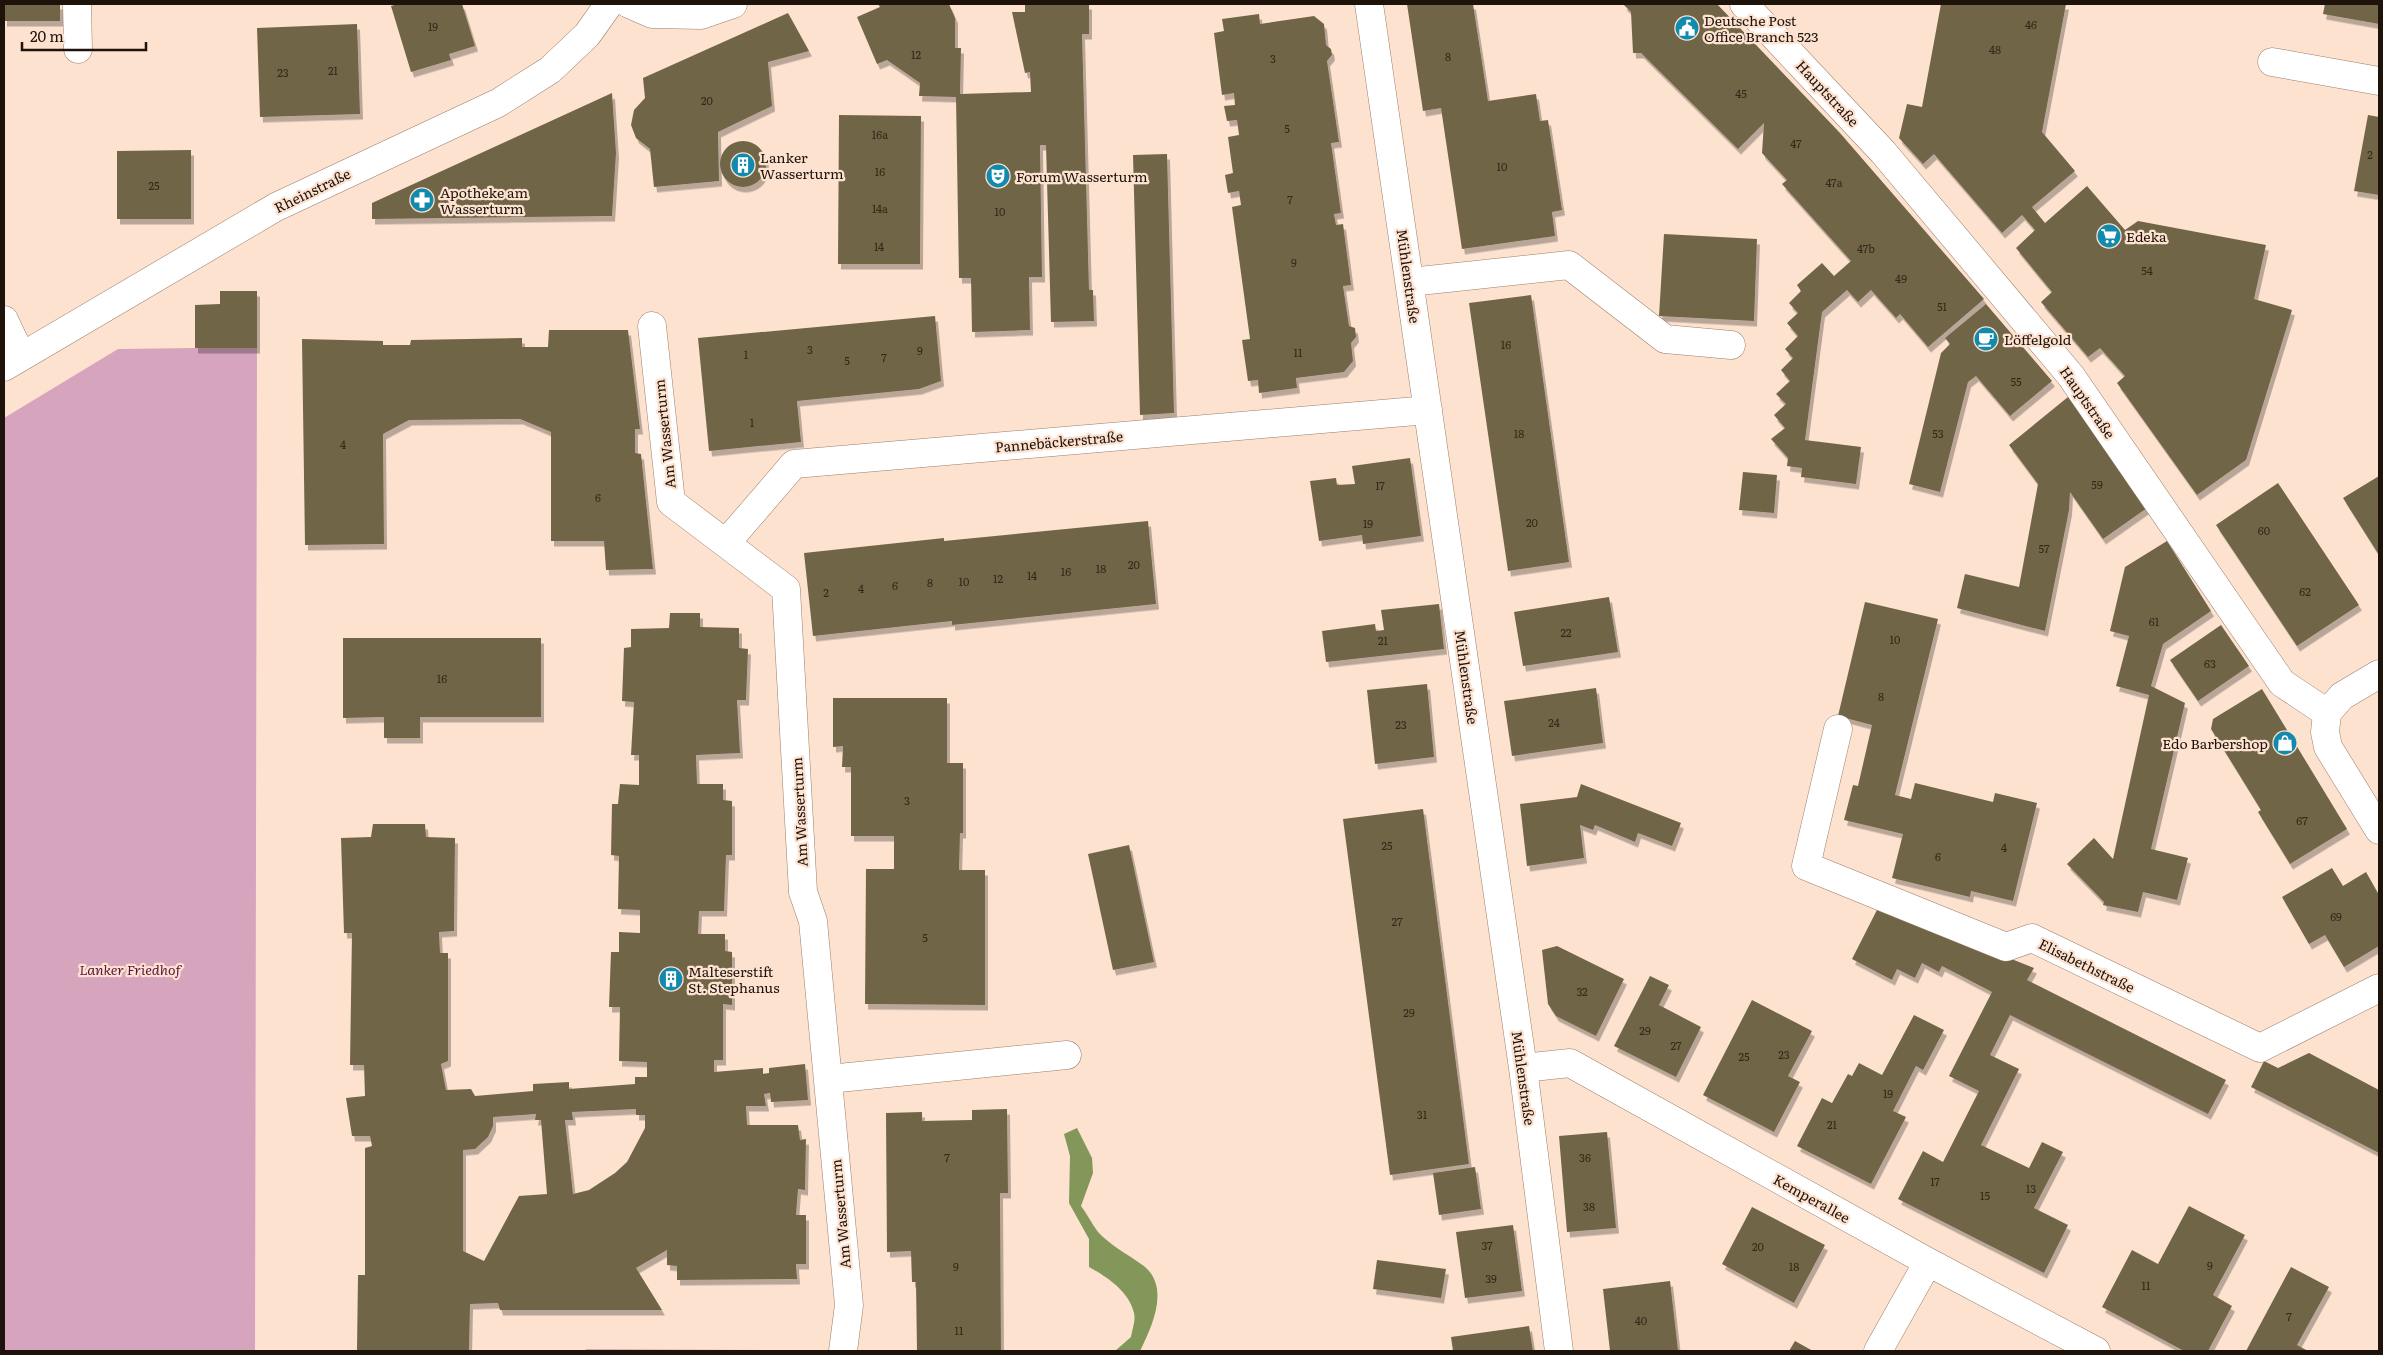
<svg xmlns="http://www.w3.org/2000/svg" width="2383" height="1355" font-family="Literata,serif">
<defs>
<filter id="shadow"><feDropShadow dx="3" dy="5.5" stdDeviation="0" flood-color="#0004"/></filter>
</defs>
<rect width="100%" height="100%" fill="#fde2d0"/>
<path fill="#d7a4be" d="M195,348h62l-2,1003h-251v-933l114,-69z
M586,1349l193,1v1h-193z"/>
<path fill="#83975a" d="M1077,1128l15,30 1,15 -12,33c6,8 11,18 17,26 12,13 29,22 43,32 31,21 11,62 -1,87h-25l16,-14c1,-7 5,-17 3,-24 -5,-22 -27,-36 -45,-46v-28l-20,-36 1,-47 -6,-22z"/>
<path fill="#716547" fill-rule="evenodd" filter="url(#shadow)" d="M4,4h56v17h-56z
M398,4h64l13,42 -26,8 2,6 -40,12 -20,-66z
M878,4h71l6,14v30h6l-1,46 71,-2 -1,-20 -5,1 -13,-61h13v-8h64v30h-7l7,256h4l1,31 -43,1 -5,-177h-6l2,132h-13l1,53 -58,2 -1,-54h-12l-3,-181 -37,-1 1,-13 -33,-23 -10,4 -20,-47 23,-10z
M1407,4h66l15,97 48,-7 4,27 8,-1 14,90 -10,2 3,24 -93,13 -21,-141 -18,3z
M1623,4h94l123,129 144,166 -56,48 -28,-33 -4,4 -25,-28 -13,12 -11,-12 -25,22 -17,128 56,7 -5,37 -55,-7 1,-9 -15,-2 1,-8 -17,-19 14,-11 -11,-13 12,-11 -10,-10 14,-13 -9,-11 12,-12 -8,-9 13,-13 -11,-13 11,-10 -9,-10 12,-12 -4,-6 25,-22 12,13 17,-15 -69,-77 5,-4 -25,-27 2,-30 -26,26 -97,-96h-8l-2,-41z
M1941,4h125l-24,128 33,39 -43,36 13,16 42,-37 38,44 13,-9 128,24 -12,54 38,11 -46,150 -49,35 -80,-112 8,-7 -25,-28 -12,9 -47,-55 11,-10 -36,-44 19,-18 -13,-15 -20,18 -68,-79 -11,10 -24,-26 8,-34 15,3z
M2325,4h54v20l-56,-10z
M788,13l21,38 -41,11 4,44 -54,26 1,49 -65,6 -4,-38 -14,-11 -5,-13 3,-15 11,-12 -2,-20z
M1259,14l1,10 54,-8 10,8 2,21 5,4 1,6 -5,6 12,81 -8,1 10,70 -7,1 2,11 7,-1 8,61 -8,1 6,40 6,2 1,9 -5,6 2,18 -9,11 -48,6 1,10 -38,5 -1,-13 -10,1 -6,-41 8,-1 -18,-132 9,-2 -2,-14 -11,2 -3,-18 8,-2 -5,-36 11,-2 -2,-15 -10,1 -3,-15 11,-1 -1,-12 -12,2 -8,-62 10,-2 -2,-12z
M357,24l3,90 -100,3 -3,-89z
M612,93l4,60 -4,63 -240,3v-16z
M839,115l82,1 -1,148h-82z
M2368,115l11,2v78l-25,-4z
M720 164a23 23 0 1 1 46 0a23 23 0 1 1-46 0Z
M191,150v69h-74v-68z
M1167,154l7,259 -34,2 -7,-260z
M1664,234l93,5 -3,82 -95,-5z
M220,291h37v57h-62v-43l25,-1z
M1531,295l38,267 -61,9 -39,-268z
M1986,304l66,77 -42,35 -34,-40 -8,6 -28,110 -31,-8 32,-131 9,-9 -5,-6z
M935,316l6,65 -22,8 -122,12 4,41 -92,9 -11,-113z
M549,330h79l12,99h-5v24l6,1 12,115 -47,1 -2,-29h-53v-109l-31,-13 -111,1 -26,14 1,110 -79,1 -3,-206 81,2v4h27l1,-5 111,-2v9h26z
M2068,397l79,111 -44,31 -33,-47 -1,18 -24,121 -88,-23 8,-34 54,13 19,-103 -29,-39z
M1410,458l11,78 -58,8 -1,-9 -43,6 -9,-60 26,-3 1,7 18,-1 -3,-18z
M1743,472l34,3 -3,38 -35,-3z
M2379,476v79l-36,-57z
M2278,483l81,122 -62,41 -81,-121z
M1148,521l8,83 -204,21v-4l-139,15 -9,-83 140,-15v3z
M2167,541l44,70 -48,33 -12,42 34,17 -34,146 37,9 -11,42 -34,-8 -5,20 -35,-7 1,-3 -37,-38 27,-26 19,21 36,-164 -33,-9 13,-50 -19,-5 15,-64z
M1609,597l9,55 -95,14 -9,-54z
M1865,602l73,17 -43,176 16,4 4,-16 78,19 2,-9 42,10 -24,98 -42,-10 -1,6 -78,-19 11,-44 -59,-14 9,-35 5,1 14,-61 -34,-9z
M1439,604l5,45 -118,13 -4,-31 53,-7 1,7 8,-1 -3,-20z
M670,613h30v14l39,1v20l9,1 -2,51h-9l3,53 -44,2 1,29h26v16l9,1v54h-6l-2,56h-25l-1,23h27v17l7,1v53l-9,-1v56h-9v12l49,-4v6l6,-1v-5l36,-4 3,36 -37,2 -1,-9 -6,1 2,12h-20l1,19h51l2,15 6,-1 -1,51 -7,-1 -2,26h10v49h-10l1,15 -120,1v-14l-10,-1v-15l-31,18 26,42h-162l-2,-7 -28,1 -1,47h-112l1,-76h7v-127l7,-2 -2,-10h-18l-6,-38 19,-2 -1,-31h-14l2,-132h-8l-3,-95 30,-1 2,-13h52l1,13 29,1 -1,93 -15,1 1,21h8v108l-7,3 5,26 25,-1 4,7 58,-5v-7l36,-2v7l66,-5v-7h12v-15l-28,-1 1,-54h-11l2,-55h8v-20l21,1v-23l-22,-1 1,-53 -8,-1 1,-51h6l2,-20 19,1v-30h-8l3,-53 -12,-1 2,-53 7,-1v-18l38,-1zM636,1109v6h9v13l-18,34 -12,11 -26,17 -16,4 -8,-74h8l-1,-8zM536,1114l-1,6h6l6,74 -28,2 -35,65 -21,-10v-101l12,-1 13,-12 5,-11v-9z
M2221,625l28,41 -51,35 -28,-41z
M343,638h198v79h-121v21h-36v-21l-41,1z
M1427,684l7,73 -59,7 -8,-74z
M1596,688l7,55 -91,13 -8,-55z
M2262,689l85,140 -57,35 -32,-52 3,-2 -50,-81 2,-10z
M833,698h114v65h16v70h-3l-1,37h26v135l-120,-1 1,-135h28v-33h-43v-69h-9l1,-21 -10,1z
M1581,784l100,39 -9,23 -34,-13 -3,9 -40,-17 -2,5 -13,-5 4,33 -57,8 -7,-62 57,-7z
M1423,809l46,355 -79,11 -47,-356z
M1129,845l25,117 -41,8 -25,-116z
M2332,868l11,18 23,-14 13,23v51l-35,21 -19,-32 -16,9 -27,-47z
M1879,906l155,62 -7,12 199,100 -18,34 -198,-99 -20,40 29,14 -38,76 48,23 13,-26 21,10 -29,56 34,17 -24,48 -146,-74 25,-48 20,11 36,-71 -30,-15 43,-84 -50,-26 -3,6 -17,-9 -7,15 -18,-9 -5,11 -40,-21z
M1557,946l67,33 -28,57 -40,-20 -8,-12 -6,-54z
M1650,976l19,9 -10,20 42,22 -25,50 -62,-31z
M1752,1000l60,31 -24,45 12,6 -26,50 -71,-37z
M1914,1015l30,15 -21,40 -7,-4 -23,45 13,6 -35,67 -74,-38 25,-48 10,5 16,-29 4,2 7,-13 23,12z
M2309,1053l70,37v63l-128,-66 13,-26 14,7z
M1007,1109l1,84h-8l1,158h-84l-1,-69h-4l-1,-31 -24,1 -1,-139 36,-1v9l50,-1v-10z
M1607,1132l9,96 -49,4 -8,-96z
M1475,1167l6,42 -42,6 -6,-42z
M2189,1206l56,29 -32,60 19,11 -24,45h-24l-82,-44 30,-57 26,14z
M1752,1207l73,38 -31,58 -72,-39z
M1513,1225l9,66 -57,7 -9,-66z
M1377,1260l69,9 -5,29 -68,-9z
M2291,1267l38,20 -32,58 11,6h-62z
M1670,1281l8,69 -68,1 -7,-62z
M1529,1326l4,25h-80l-2,-14z
M1795,1341l18,10h-24z"/>
<g fill="none" stroke-linecap="round" stroke-linejoin="round">
<defs>
<path id="minor" d="M77,4l1,45
M629,4l23,10 49,1 32,-11
M1369,4l154,1064 36,283
M1744,4l139,148 188,224 211,307 45,30
M2272,62l107,19
M1410,282l159,-17 96,74 66,6
M4,320l17,36
M652,326l19,176 115,87 17,303 10,29 36,384 -6,46
M4,367l272,-160 222,-104 52,-33 37,-35 22,-31
M726,543l68,-79 634,-54
M2327,713l-2,19 3,15 51,83
M2327,713l15,-17 37,-22
M1838,729l-32,137 200,81 26,-9 228,110 119,-60
M1523,1068l47,-5 358,199 168,89
M829,1079l238,-24
M1878,1351l50,-89"/>
</defs>
<use href="#minor" stroke="#9c7e6a" stroke-width="29"/>
<use href="#minor" stroke="#fff" stroke-width="28"/>
</g>
<defs>
<symbol id="civic-disc" viewBox="-11 -11 22 22"><circle r="9.5" fill="#128aad" stroke="#fde2d0"/><path d="M-.6-6.5H3V-4.5H.6V-3L4-1V1h2V6H-6V1h2V-1L-.6-3ZM-1.2 2.5V6h2.4V2.5Z" fill="#fff"/></symbol>
<symbol id="building-disc" viewBox="-11 -11 22 22"><circle r="9.5" fill="#128aad" stroke="#fde2d0"/><path d="M-4-6H4V6H1V3H-1V6H-4ZM-2.5-4.3h1.7v1.8h-1.7ZM.8-4.3h1.7v1.8H.8ZM-2.5-1h1.7V.8h-1.7ZM.8-1h1.7V.8H.8Z" fill="#fff"/></symbol>
<symbol id="theatre-disc" viewBox="-11 -11 22 22"><circle r="9.5" fill="#128aad" stroke="#fde2d0"/><path d="M-5-5.5Q0-4 5-5.5V0Q5 5 0 6Q-5 5-5 0ZM-3.3-2.5H-1v1.5H-3.3ZM1-2.5H3.3v1.5H1ZM-2.8 1Q0 5.5 2.8 1Z" fill="#fff"/></symbol>
<symbol id="pharmacy-disc" viewBox="-11 -11 22 22"><circle r="9.5" fill="#128aad" stroke="#fde2d0"/><path d="M-2-6h4v4h4v4h-4v4h-4v-4h-4v-4h4Z" fill="#fff"/></symbol>
<symbol id="supermarket-disc" viewBox="-11 -11 22 22"><circle r="9.5" fill="#128aad" stroke="#fde2d0"/><path d="M-6-5.5h2.5l.6 2H6L4.5 2H-2.5L-4.4-4H-6ZM-1.5 3.2a1.3 1.3 0 1 0 .1 0ZM3 3.2a1.3 1.3 0 1 0 .1 0Z" fill="#fff"/></symbol>
<symbol id="cafe-disc" viewBox="-11 -11 22 22"><circle r="9.5" fill="#128aad" stroke="#fde2d0"/><path d="M-5.5-4.5H6V0H3Q3 3.5 0 3.5H-2.5Q-5.5 3.5-5.5 0ZM3-3.2v2h1.7v-2ZM-6 4.5H4V6H-6Z" fill="#fff"/></symbol>
<symbol id="shop-disc" viewBox="-11 -11 22 22"><circle r="9.5" fill="#128aad" stroke="#fde2d0"/><path d="M-5-2.5h2.3a2.7 3.5 0 0 1 5.4 0H5L5.5 6h-11ZM-1.5-2.5h3a1.5 2.3 0 0 0-3 0Z" fill="#fff"/></symbol>
</defs>
<g fill-rule="evenodd">
<use href="#civic-disc" x="1673" y="14" width="28" height="28"/>
<use href="#building-disc" x="729" y="151" width="28" height="28"/>
<use href="#theatre-disc" x="984" y="162" width="28" height="28"/>
<use href="#pharmacy-disc" x="408" y="186" width="28" height="28"/>
<use href="#supermarket-disc" x="2095" y="222" width="28" height="28"/>
<use href="#cafe-disc" x="1972" y="325" width="28" height="28"/>
<use href="#shop-disc" x="2271" y="729" width="28" height="28"/>
<use href="#building-disc" x="657" y="965" width="28" height="28"/>
</g>
<g text-anchor="middle" dominant-baseline="central" stroke-width="4.5" stroke-linejoin="round" paint-order="stroke">
<g font-size="11" fill="#33281a">
<text x="2031" y="24">46</text>
<text x="433" y="26">19</text>
<text x="1995" y="49">48</text>
<text x="916" y="54">12</text>
<text x="1448" y="56">8</text>
<text x="1273" y="58">3</text>
<text x="333" y="70">21</text>
<text x="283" y="72">23</text>
<text x="1741" y="93">45</text>
<text x="707" y="100">20</text>
<text x="1287" y="128">5</text>
<text x="880" y="134">16a</text>
<text x="1796" y="143">47</text>
<text x="2370" y="154">2</text>
<text x="1502" y="166">10</text>
<text x="880" y="171">16</text>
<text x="1834" y="182">47a</text>
<text x="154" y="185">25</text>
<text x="1290" y="199">7</text>
<text x="880" y="208">14a</text>
<text x="1000" y="211">10</text>
<text x="879" y="246">14</text>
<text x="1866" y="248">47b</text>
<text x="1294" y="262">9</text>
<text x="2147" y="270">54</text>
<text x="1901" y="278">49</text>
<text x="1942" y="306">51</text>
<text x="1506" y="344">16</text>
<text x="810" y="349">3</text>
<text x="920" y="350">9</text>
<text x="1298" y="352">11</text>
<text x="746" y="354">1</text>
<text x="884" y="357">7</text>
<text x="847" y="360">5</text>
<text x="2016" y="381">55</text>
<text x="752" y="422">1</text>
<text x="1519" y="433">18</text>
<text x="1938" y="433">53</text>
<text x="343" y="444">4</text>
<text x="2097" y="484">59</text>
<text x="1380" y="485">17</text>
<text x="598" y="497">6</text>
<text x="1532" y="522">20</text>
<text x="1368" y="523">19</text>
<text x="2264" y="530">60</text>
<text x="2044" y="548">57</text>
<text x="1134" y="564">20</text>
<text x="1101" y="568">18</text>
<text x="1066" y="571">16</text>
<text x="1032" y="575">14</text>
<text x="998" y="578">12</text>
<text x="964" y="581">10</text>
<text x="930" y="582">8</text>
<text x="895" y="585">6</text>
<text x="861" y="588">4</text>
<text x="2305" y="591">62</text>
<text x="826" y="592">2</text>
<text x="2154" y="621">61</text>
<text x="1566" y="632">22</text>
<text x="1895" y="639">10</text>
<text x="1383" y="640">21</text>
<text x="2210" y="663">63</text>
<text x="442" y="678">16</text>
<text x="1881" y="696">8</text>
<text x="1554" y="722">24</text>
<text x="1401" y="724">23</text>
<text x="907" y="800">3</text>
<text x="2302" y="820">67</text>
<text x="1387" y="845">25</text>
<text x="2004" y="847">4</text>
<text x="1938" y="856">6</text>
<text x="2336" y="916">69</text>
<text x="1397" y="921">27</text>
<text x="925" y="937">5</text>
<text x="1582" y="991">32</text>
<text x="1409" y="1012">29</text>
<text x="1645" y="1030">29</text>
<text x="1676" y="1045">27</text>
<text x="1784" y="1054">23</text>
<text x="1744" y="1056">25</text>
<text x="1888" y="1093">19</text>
<text x="1422" y="1114">31</text>
<text x="1832" y="1124">21</text>
<text x="947" y="1157">7</text>
<text x="1585" y="1157">36</text>
<text x="1935" y="1181">17</text>
<text x="2031" y="1188">13</text>
<text x="1985" y="1195">15</text>
<text x="1589" y="1206">38</text>
<text x="1487" y="1245">37</text>
<text x="1758" y="1246">20</text>
<text x="2210" y="1265">9</text>
<text x="956" y="1266">9</text>
<text x="1794" y="1266">18</text>
<text x="1491" y="1278">39</text>
<text x="2146" y="1285">11</text>
<text x="2289" y="1316">7</text>
<text x="1641" y="1320">40</text>
<text x="959" y="1330">11</text>
</g>
<g font-size="14" fill="#1e130b" stroke="#fde2d0" text-anchor="start">
<text x="1704" y="20">Deutsche Post<tspan x="1704" dy="16">Office Branch 523</tspan></text>
<text x="760" y="157">Lanker<tspan x="760" dy="16">Wasserturm</tspan></text>
<text x="1016" y="176">Forum Wasserturm</text>
<text x="440" y="192">Apotheke am<tspan x="440" dy="16">Wasserturm</tspan></text>
<text x="2126" y="236">Edeka</text>
<text x="2004" y="339">Löffelgold</text>
<text x="2268" y="743" text-anchor="end">Edo Barbershop</text>
<text x="688" y="971">Malteserstift<tspan x="688" dy="16">St. Stephanus</tspan></text>
</g>
<g font-size="14" fill="#1e130b" stroke="#fde2d0">
<text transform="translate(1828 93) rotate(47)">Hauptstraße</text>
<text transform="translate(312 190) rotate(-26)">Rheinstraße</text>
<text transform="translate(1409 276) rotate(82)">Mühlenstraße</text>
<text transform="translate(2088 402) rotate(55)">Hauptstraße</text>
<text transform="translate(664 434) rotate(-96)">Am Wasserturm</text>
<text transform="translate(1059 441) rotate(-5)">Pannebäckerstraße</text>
<text transform="translate(1467 677) rotate(82)">Mühlenstraße</text>
<text transform="translate(799 812) rotate(-93)">Am Wasserturm</text>
<text transform="translate(2087 965) rotate(26)">Elisabethstraße</text>
<text transform="translate(1524 1078) rotate(82)">Mühlenstraße</text>
<text transform="translate(1812 1198) rotate(29)">Kemperallee</text>
<text transform="translate(840 1214) rotate(-95)">Am Wasserturm</text>
</g>
<g font-size="14" font-style="italic" fill="#5d1341" stroke="#fde2d0">
<text x="130" y="969">Lanker Friedhof</text>
</g>
</g>
<rect width="2383" height="1355" fill="none" stroke="#1e130b" stroke-width="10"/>
<path d="M22 42v8h124v-8" fill="none" stroke="#1e130b" stroke-width="2.5"/>
<text x="30" y="42" font-size="15" fill="#1e130b" stroke="#fde2d0" stroke-width="4" paint-order="stroke">20 m</text>
</svg>
